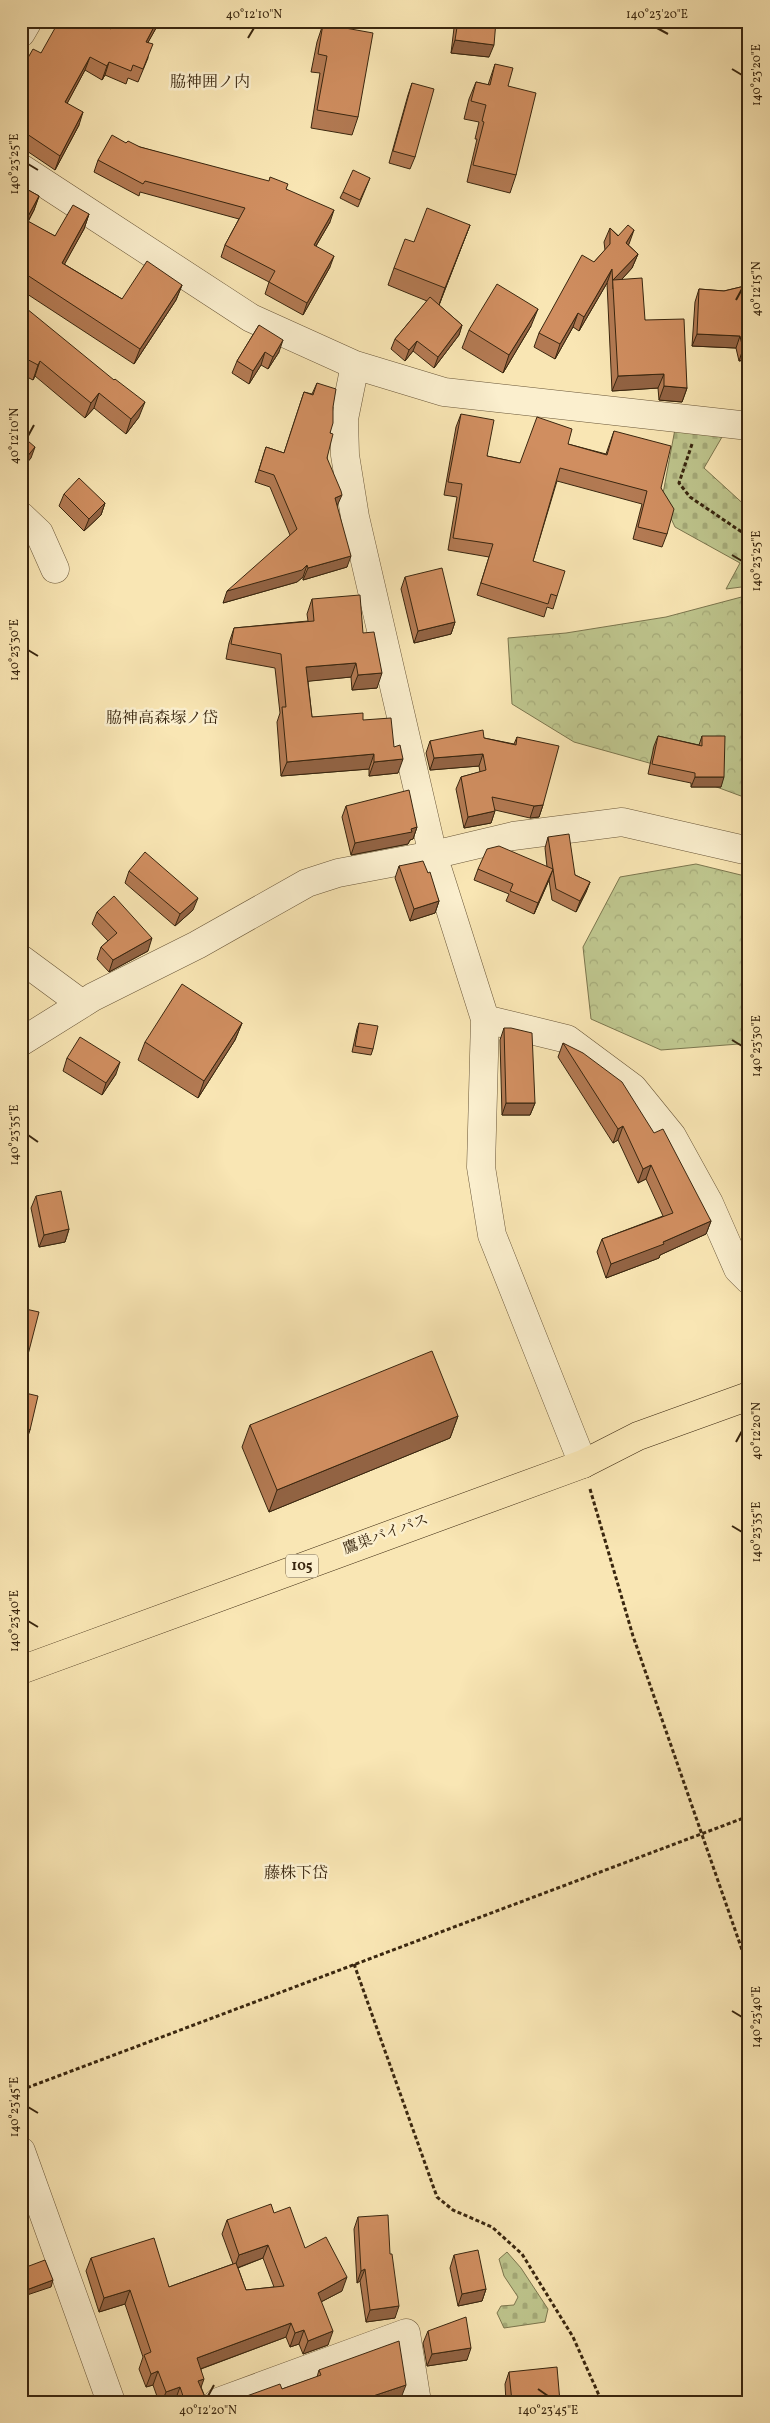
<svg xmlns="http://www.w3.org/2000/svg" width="770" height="2423" font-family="Vollkorn,'Noto Serif JP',serif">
<defs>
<pattern id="forest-crowns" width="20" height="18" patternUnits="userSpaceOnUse" patternTransform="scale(1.25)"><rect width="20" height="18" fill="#bec58d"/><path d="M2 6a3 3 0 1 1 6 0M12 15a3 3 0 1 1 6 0" fill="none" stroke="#a4a978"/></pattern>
<pattern id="cemetery-stones" width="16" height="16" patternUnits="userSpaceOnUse" patternTransform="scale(1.25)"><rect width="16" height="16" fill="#bec58d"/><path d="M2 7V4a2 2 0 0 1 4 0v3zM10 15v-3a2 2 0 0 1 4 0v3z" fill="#a4a978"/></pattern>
</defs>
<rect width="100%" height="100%" fill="#f9e6b4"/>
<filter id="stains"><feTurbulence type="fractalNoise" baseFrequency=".004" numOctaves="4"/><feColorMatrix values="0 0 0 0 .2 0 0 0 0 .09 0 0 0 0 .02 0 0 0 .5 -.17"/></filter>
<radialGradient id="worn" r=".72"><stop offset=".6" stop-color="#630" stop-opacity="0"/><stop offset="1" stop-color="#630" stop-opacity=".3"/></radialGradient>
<path fill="url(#forest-crowns)" stroke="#7c764e" d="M749,595v204l-89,-33 -86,-24 -62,-38 -4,-66 58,-5 100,-16z
M696,864l53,13v169l-10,-2 -78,6 -70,-31 -8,-72 37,-70z"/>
<path fill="url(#cemetery-stones)" stroke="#7c764e" d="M675,429l47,8 -18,31 45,41v77l-23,3 14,-26 -65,-36 -13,-28z
M507,2252l14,16 27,41 -3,13 -41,6 -7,-15 4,-7 13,-1 4,-8 -14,-21 -5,-17z"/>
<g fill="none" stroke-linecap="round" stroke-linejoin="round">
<defs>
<path id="minor" d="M21,33l7,-12
M21,168l230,150 104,47 89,27 305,34
M355,365l-11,54 1,36 10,62 78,338 52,164 -4,148 11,68 91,229
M21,516l18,17 16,36
M21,959l61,45
M485,1019l82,20 66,49 39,48 37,67 29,66 11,11
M21,1042l72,-45 104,-52 110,-62 31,-10 95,-18 80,-19 109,-14 127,29
M21,2151l90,251
M218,2402l188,-69 11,69"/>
<path id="highway" d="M21,1670l562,-206 55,-28 111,-40"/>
</defs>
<use href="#minor" stroke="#695638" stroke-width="29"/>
<use href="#highway" stroke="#39260f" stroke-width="29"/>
<path stroke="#39260f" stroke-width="3" stroke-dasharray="4 2.5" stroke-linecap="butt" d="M692,444l-13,39 11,14 59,40
M590,1489l43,147 116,334
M354,1964l83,233 16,13 39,17 30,27 51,83 29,65
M21,2090l728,-274"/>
<use href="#minor" stroke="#fbefce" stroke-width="28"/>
<use href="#highway" stroke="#f9e6b4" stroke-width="28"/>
</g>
<path fill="#b37a53" stroke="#39260f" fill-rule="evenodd" d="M116,21h44l-12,21v16l-10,24 -10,-4 -2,6 -21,-9 -3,5 -17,-10 -18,33 12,22 -24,45 -34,-23v-77l20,-17 70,-24z
M456,21h2l31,36 -38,-4 3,-25z
M323,24l35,93 -6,18 -41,-7 9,-55 -9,-1 6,-30z
M495,64l13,22 8,89 -6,18 -43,-11 10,-43h-2l4,-17 -15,-3 5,-20 7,-17 12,3z
M412,83l3,74 -5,12 -21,-6 19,-68z
M126,143l160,46 44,33 -14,24 14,21 -27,48 -38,-21 4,-12 -48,-25 4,-12 14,-26 -99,-27 -1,4 -45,-24 4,-12z
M370,178l-12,29 -18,-9 3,-6z
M21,186l18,10 -5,14 -6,12 27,14 34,-22 -5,15 -20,35 58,35 60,-14 -6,15 -42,64 -113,-74z
M470,225l-31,80 23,20 -3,10 -25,33 -21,-17 -8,10 -14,-12 4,-10 32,-38 -39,-16 6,-17 20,-26z
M610,228l28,26 -6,14 -10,11 23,41 42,68 -5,14 -23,-2 -1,-12 -46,3 -5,-108 -28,48 -6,-4 -18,32 -21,-12 5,-14 55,-71 11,-12 -1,-8z
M749,285v74l-10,2 -3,-13 -44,-2 3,-44 4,-13 25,2z
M21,304l118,113 -13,17 -32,-26 -9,10 -50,-42 -2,4 -12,-6z
M259,325l20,27 -11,17 -7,-4 -12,19 -17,-11 5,-12z
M531,326l-28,47 -41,-25 7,-18z
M317,383l16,24 -6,51 10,48 10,61 -44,13v-3l-6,5 -74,21 67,-68 -20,-48 -15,-5 11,-35 18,6 20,-61 8,2z
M461,414l26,42 33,7 48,-19 38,10 8,-23 47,57 6,46 -5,13 -29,-8 9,-35 -85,-23 -24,80 24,35 -4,13 -6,-2 -3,10 -67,-22 12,-38 -41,-7 9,-53 -13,-2 12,-68z
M64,494l41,9 -4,12 -17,16 -25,-25z
M405,577l50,45 -4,12 -37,9 -13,-54z
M312,599l51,34 14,55 -25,2 -1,-13 -43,4 4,36 51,3 31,27 4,26 -29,3v-7l-88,7 -4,-54 3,-9 -5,-45 -49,-9 3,-16 5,-15 74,-7 -1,-7z
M658,736l41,9 3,-9 19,51h-30v-4l-43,-9 6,-28z
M517,737l26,68 -4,12 -9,1 -35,-8 -4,13 -27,5 -8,-39 5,-12 19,-5 -1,-6 -49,4 -4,-17 4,-12 54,-3 30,6z
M346,806l71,21 -4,12 -3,1 -2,4 -57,11 -9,-38z
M548,837l27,38 15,7 -4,10 -10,20 -24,-12 -3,-20 -15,34 -28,-13 3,-7 -35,-14 4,-11 69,-2 -2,-19z
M399,866l29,7 11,28 -4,12 -25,8 -15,-43z
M129,871l64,39 -18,16 -50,-43z
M97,912l51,39 -39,21 -12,-13 4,-12 7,-6 -16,-17z
M242,1023l-7,17 -37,58 -60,-38 7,-18z
M359,1023l14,26 -2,6 -19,-3 5,-23z
M504,1028l31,75 -5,12h-28l-2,-75z
M563,1043l148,178 -5,13 -46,21 -1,3 -53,20 -9,-26 5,-13 61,-23 -17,-37 -8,4 -20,-43 -5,3 -55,-86z
M67,1058l49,16 -14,21 -39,-24z
M36,1196l33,33 -4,13 -26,5 -8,-39z
M21,1308l3,62 -3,9z
M21,1392l9,38 -2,6 -7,-3z
M458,1416l-8,22 -181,74 -27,-65 8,-22z
M274,2213l68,78 -21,11 7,43 -25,9 -4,-10 -9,3 -4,-10 -85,32v18l6,15h-32v-1l-2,1h-14l-6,-17 -7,2 -7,-18 4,-12 -18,-53 -26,8 -13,-41 5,-13 78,29 64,-23 -11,-30 5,-14zM263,2258l11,29 -28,3 -8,-22z
M358,2217l37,101 -29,4 -6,-41 -3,2 -3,-54z
M454,2255l32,34 -4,12 -24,5 -8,-38z
M428,2331l39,29 -40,6 -4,-23z
M319,2370l82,28 -11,4h-148l2,-5 38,-8 35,-12z
M509,2372l51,30h-54l-1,-18z"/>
<path fill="#926343" stroke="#39260f" d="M157,21h3l-19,34 5,-13z
M455,40l39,5 -5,12 -38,-4z
M90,57l-5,13 -24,45 4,-13z
M109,62l-4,13 -3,5 5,-14z
M83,112l-4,13 -24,45 5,-14z
M39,196l-5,14 -13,24 5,-14z
M334,210l-4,12 -20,34 4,-11z
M89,214l-5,15 -27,49 5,-15z
M470,225l-7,18 -24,62 6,-17z
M634,230l-5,14 -8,14 5,-15z
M638,254l-6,14 -19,21v-9z
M334,256l-4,11 -27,48 4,-12z
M612,269l-5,14 -28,48 5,-14z
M182,285l-6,15 -42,64 6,-15z
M538,309l-7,17 -28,47 6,-18z
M578,313l-5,14 -18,32 5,-15z
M462,325l-3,10 -25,33 4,-11z
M697,334l43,2 -4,12 -44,-2z
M283,340l-4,12 -11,17 5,-12z
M417,341l-4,10 -8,10 4,-11z
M749,348v11l-10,2 4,-12z
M265,352l-4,13 -12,19 4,-13z
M40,361l-5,15 -2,4 5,-15z
M664,374l-6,14 -46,3 6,-15z
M664,386l23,2 -5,14 -23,-2z
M99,393l-5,15 -9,10 6,-15z
M145,402l-6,15 -13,17 5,-15z
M35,447l-4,11 -10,12v-6z
M342,495l-5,11 -7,3 5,-11z
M105,503l-4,12 -17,16 5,-12z
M351,556l-4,11 -44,13 5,-12z
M307,565l-4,12 -6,5 -74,21 4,-12z
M455,622l-4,12 -37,9 4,-12z
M356,663l-5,14 -50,5 5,-15z
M382,673l-5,15 -25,2 6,-15z
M374,754l-5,15 -88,7 6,-14z
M483,754l-4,12 -49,4 4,-12z
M403,759l-5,14 -29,3 5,-14z
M695,777h29l-3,10h-30z
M543,805l-4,12 -9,1 4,-12z
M495,811l-4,12 -27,5 4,-11z
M417,827l-4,12 -3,1 -2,4 -57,11 4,-12z
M553,869l-4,11 -15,34 4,-11z
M590,882l-4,10 -10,20 4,-11z
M198,898l-5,12 -18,16 5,-12z
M439,901l-4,12 -25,8 4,-12z
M152,938l-4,13 -39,21 4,-12z
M242,1023l-7,17 -37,58 6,-17z
M120,1062l-4,12 -14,21 4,-12z
M506,1103h29l-5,12h-28z
M623,1126l-5,14 -5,3 5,-14z
M651,1165l-5,14 -8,4 5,-14z
M711,1221l-5,13 -46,21 -1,3 -53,20 5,-14 52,-22z
M69,1229l-4,13 -26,5 5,-12z
M458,1416l-8,22 -181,74 8,-22z
M268,2245l-5,13 -29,11 5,-14z
M365,2269l-5,12 -3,2 4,-12z
M347,2277l-5,14 -29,15 5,-13z
M53,2280l-2,7 -30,10v-5z
M486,2289l-4,12 -24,5 4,-12z
M130,2290l-5,14 -26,8 5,-14z
M399,2306l-4,12 -29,4 4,-12z
M291,2323l-5,14 -94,35 5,-14z
M304,2330l-5,14 -9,3 5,-14z
M333,2331l-5,14 -25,9 5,-13z
M471,2348l-4,12 -40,6 5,-12z
M158,2371l-5,14 -7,2 5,-13z
M204,2379l-5,14 -1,-12z
M406,2385l-5,13 -11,4h-32v-1z
M180,2387l-5,14 -2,1h-11l4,-10z"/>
<path fill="#d08e60" stroke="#39260f" d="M59,21h38l14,8 5,-8h41l-11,21 7,2 -10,25 -10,-4 -2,6 -22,-9 -2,4 -17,-9 -25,45 18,10 -23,44 -39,-26v-60l12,-21 8,4z
M458,21h38l-2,24 -39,-5z
M323,24l50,9 -15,84 -41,-7 10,-54 -9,-2z
M495,64l18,4 -5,18 28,7 -20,82 -43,-10 11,-43 -2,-1 4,-16 -15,-4 5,-19 14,3z
M412,83l22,6 -19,68 -22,-6z
M112,135l14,8 2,-2 12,6 129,34 1,-4 18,7 -2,5 48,21 -20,35 20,11 -27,47 -38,-21 6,-11 -50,-26 20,-37 -100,-27 -2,3 -45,-24z
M353,170l17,8 -10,22 -17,-8z
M21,186l18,10 -13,24 29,16 18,-31 16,9 -27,49 60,36 25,-38 35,24 -42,64 -119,-78z
M427,208l43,17 -25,63 -51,-20 11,-29 9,3z
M628,225l6,5 -8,13 12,11 -25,26 29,-2 3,42 39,-1 3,69 -23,-2v-12l-46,2 -6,-107 -28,48 -6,-4 -18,31 -21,-11 43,-78 12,7 16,-18v-16l8,8z
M497,284l41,25 -29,46 -40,-25z
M749,285v63l-6,1 -3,-13 -43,-2 2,-45 25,2z
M430,297l32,28 -24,32 -21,-16 -8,9 -14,-11z
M21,304l93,76 1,-1 30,23 -14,17 -32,-26 -8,10 -51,-42 -2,4 -17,-9z
M259,325l24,15 -10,17 -8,-5 -12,19 -16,-10z
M317,383l19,6 -3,18v16l-3,10 3,1 -6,24 14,33 1,4 -7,3 16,58 -43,12 -1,-3 -5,5 -75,21 70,-62 -23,-54 -15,-5 7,-23 18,6 20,-61 9,3z
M461,414l33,6 -7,36 33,7 17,-46 35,12 -4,15 39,11 7,-24 57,15 -10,42 13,21 -7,25 -29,-7 9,-36 -87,-23 -27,93 32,10 -8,25 -6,-2 -3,10 -67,-21 12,-39 -40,-6 9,-54 -14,-2z
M21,435l14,12 -14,17z
M79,478l26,25 -16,16 -25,-25z
M442,568l13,54 -37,9 -13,-54z
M360,595l3,38 11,-1 8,41 -24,2 -2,-12 -50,4 6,50 51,-4v7l28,-2 3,29 6,-2 3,14 -29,3v-8l-87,8 -5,-55h4l-5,-53 -50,-10 3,-16 80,-7 -2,-22z
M483,730l1,8 32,7 1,-8 42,9 -16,59 -9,1 -42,-9 3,14 -27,6 -7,-40 25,-7 -3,-16 -49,4 -4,-17z
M658,736l44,10v-10h23l-1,41h-29v-4l-43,-9z
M409,790l8,37 -6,2 1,3 -57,11 -9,-37z
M569,834l6,41 15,7 -10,19 -24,-12 -3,-20 -15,34 -28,-12 3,-7 -35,-15 9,-20 12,-3 54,23 -5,-32z
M145,852l53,46 -18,16 -51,-43z
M423,861l5,12 2,-1 9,29 -25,8 -15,-43z
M114,896l38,42 -39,22 -12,-13 16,-14 -20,-21z
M182,984l60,39 -38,58 -59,-39z
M359,1023l19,3 -5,23 -18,-3z
M504,1028h7l21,5 3,70h-29z
M80,1037l40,25 -14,21 -39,-25z
M563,1043l20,10 39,29 32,51 9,-4 48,92 -48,21 1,2 -53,20 -9,-25 71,-26 -22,-48 -8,4 -20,-43 -5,3z
M61,1191l8,38 -25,6 -8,-39z
M21,1308l18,4 -15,58 -3,-1z
M432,1351l26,65 -181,74 -27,-65z
M21,1392l17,4 -8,34 -9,-4z
M271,2204l3,9 16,-6 15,41 21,-11 21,40 -29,16 15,38 -25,10 -4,-11 -9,3 -4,-10 -94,35 7,21 -6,2 9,21h-22l-5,-15 -14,5 -8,-21 -7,3 -7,-19 7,-3 -21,-62 -26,8 -13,-40 63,-20 15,49 67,-24 10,27 38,-4 -16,-41 -29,10 -12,-35z
M388,2215l2,39h2l7,52 -29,4 -5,-41 -4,2 -3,-54z
M478,2250l8,39 -24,5 -8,-39z
M45,2260l8,20 -32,12v-23z
M466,2317l5,31 -39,6 -4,-23z
M399,2341l7,44 -48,16v1h-112l-2,-5 36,-13 2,5 39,-14 -2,-5z
M557,2367l3,35h-48l-3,-30z"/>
<path fill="none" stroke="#39260f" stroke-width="2" d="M657,28l11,6M248,38l6,-10M732,69l10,6M28,164l10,6M736,300l6,-11M28,436l6,-11M732,555l10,6M28,650l10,6M732,1040l10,6M28,1135l10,7M736,1442l6,-11M732,1526l10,6M28,1621l10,6M732,2011l10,6M28,2107l10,6M538,2389l10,7M208,2396l6,-11"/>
<g text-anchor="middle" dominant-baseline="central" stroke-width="5" stroke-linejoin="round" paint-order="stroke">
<rect fill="#fbefce" stroke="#736248" stroke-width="1" x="286" y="1554.5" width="32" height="23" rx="4"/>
<g font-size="14" font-weight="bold" fill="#39260f">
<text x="302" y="1566">105</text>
</g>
<g font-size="15" fill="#39260f" stroke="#fbefce">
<text transform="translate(386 1535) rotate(-20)">鷹巣バイパス</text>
</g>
<g font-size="16" fill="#39260f" stroke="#fbefce">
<text x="210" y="83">脇神囲ノ内</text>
<text x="162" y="719">脇神高森塚ノ岱</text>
<text x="296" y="1874">藤株下岱</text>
</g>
</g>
<rect width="770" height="2423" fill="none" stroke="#f9e6b4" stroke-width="55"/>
<rect x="28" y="28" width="714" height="2368" fill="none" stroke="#39260f" stroke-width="2"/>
<g font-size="12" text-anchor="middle" fill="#39260f">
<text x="254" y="18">40°12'10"N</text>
<text x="657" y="18">140°23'20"E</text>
<text transform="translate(756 75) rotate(-90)" y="4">140°23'20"E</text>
<text transform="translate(14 164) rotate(-90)" y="4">140°23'25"E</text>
<text transform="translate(756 289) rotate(-90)" y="4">40°12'15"N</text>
<text transform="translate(14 436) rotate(-90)" y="4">40°12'10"N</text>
<text transform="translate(756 561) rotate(-90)" y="4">140°23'25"E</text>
<text transform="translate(14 650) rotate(-90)" y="4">140°23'30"E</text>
<text transform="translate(756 1046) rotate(-90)" y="4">140°23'30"E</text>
<text transform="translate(14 1135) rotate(-90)" y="4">140°23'35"E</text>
<text transform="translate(756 1431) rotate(-90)" y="4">40°12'20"N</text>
<text transform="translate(756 1532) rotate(-90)" y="4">140°23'35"E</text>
<text transform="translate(14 1621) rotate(-90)" y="4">140°23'40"E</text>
<text transform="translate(756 2017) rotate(-90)" y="4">140°23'40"E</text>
<text transform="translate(14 2107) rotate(-90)" y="4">140°23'45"E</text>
<text x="208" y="2414">40°12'20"N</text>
<text x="548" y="2414">140°23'45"E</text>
</g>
<rect width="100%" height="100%" filter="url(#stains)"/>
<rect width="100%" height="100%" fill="url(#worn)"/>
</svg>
